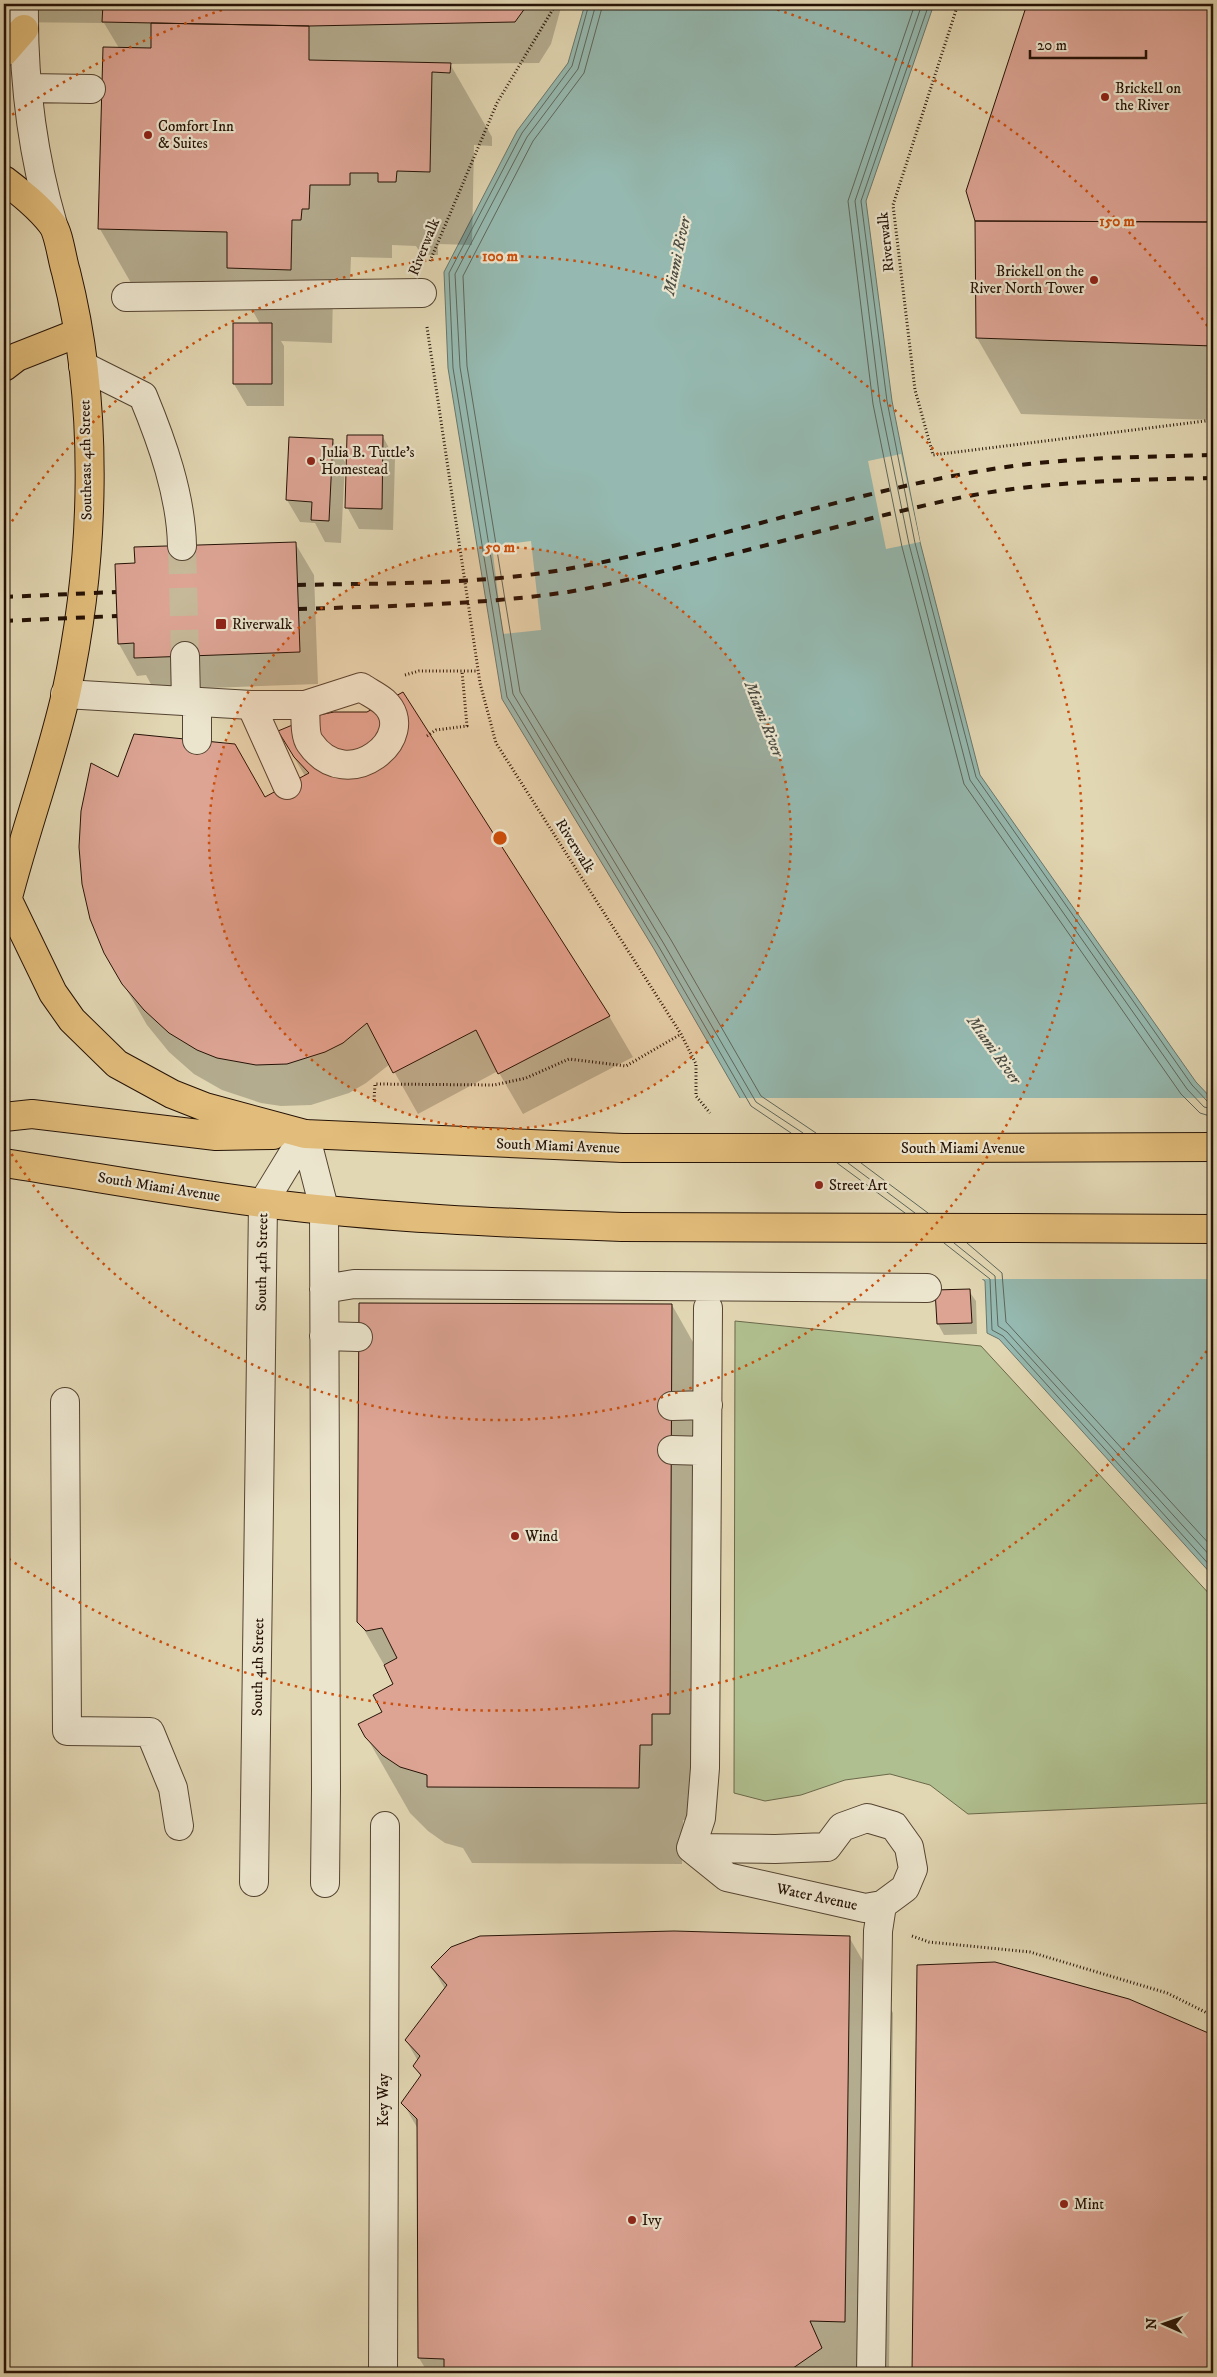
<svg xmlns="http://www.w3.org/2000/svg" width="1217" height="2377" font-family="'IM FELL DW Pica',serif">
<rect width="100%" height="100%" fill="#e2d7b3"/>
<filter id="stains"><feTurbulence type="fractalNoise" baseFrequency=".004" numOctaves="4"/><feColorMatrix values="0 0 0 0 .2 0 0 0 0 .09 0 0 0 0 .02 0 0 0 .5 -.17"/></filter>
<radialGradient id="worn" r=".72"><stop offset=".6" stop-color="#630" stop-opacity="0"/><stop offset="1" stop-color="#630" stop-opacity=".3"/></radialGradient>
<path fill="#b0bf8f" stroke="#6a684a" d="M735,1321l246,25 232,252v205l-245,11 -38,-29 -40,-11 -45,6 -44,15 -36,6 -31,-8z"/>
<path fill="#95b9b0" stroke="#68766c" d="M585,4h349l-68,197 26,200 28,141 60,233 216,307 17,18v476l-214,-237 -12,-6 -2,-52 -122,-94 -116,-77 -93,-161 -152,-250 -54,-331 -4,-96 73,-141 51,-68z"/>
<path fill="#e2d7b3" d="M901,454l19,88 -34,7 -18,-88z
M531,541l10,89 -38,4 -11,-88z
M738,1098h475v181h-234l-117,-90 -116,-77z"/>
<path fill="#0003" d="M4,4h558l-11,40 -12,19 -89,1 42,73v9l-18,-1 -2,100 -34,-1v11h-16l-6,-9 -24,-1v13l-41,-1 -1,25 -17,10 -1,51 -51,-2 3,5v60h-37l-13,-22 26,-60 -11,-20 -107,-2 -42,-73 19,-181 -15,-25 -100,-1z
M1028,4h185v416l-192,-6 -44,-76 -1,-117 -9,-30z
M383,437l12,22 -2,71 -34,-1 -12,-22z
M332,440l13,22 -4,81 -16,-1 -10,-19 -15,-1 -13,-22z
M295,543l19,32 4,109 -164,6 -8,-15 -9,1 -18,-32 17,-79z
M279,732l330,284 24,41 -110,57 -25,-43 -80,43 -28,-50 -24,19 -17,10 -38,12 -30,1 -20,-3 -39,-13 -28,-16 -25,-22 -22,-27 -42,-73 14,-174 146,21 40,-23z
M969,1291l7,10 1,33 -33,1 -6,-11z
M672,1305l43,76 -19,439h-13l-1,44 -210,-1 -9,-15 -18,-5 -17,-12 -18,-18 -44,-77 18,-24 11,-28 -36,-63z
M849,1937l44,76 -4,360h-461l-9,-15 -1,-229 -15,-26 18,-26 -7,-11 4,-5 -12,-21 39,-51 -13,-22z
M918,1967l287,66 8,4v336h-300z"/>
<g fill="none" stroke-linecap="round" stroke-linejoin="round">
<path stroke="#5d665b" stroke-width="1" d="M589,4l-17,62 -50,67 -73,140 4,95 54,329 152,250 92,159 40,27
M596,4l-18,65 -51,68 -72,137 5,93 53,327 151,250 92,158 47,31
M603,4l-19,69 -51,68 -70,135 4,90 53,326 151,248 90,156 55,37
M915,4l-67,197 25,203 29,143 62,237 217,310 19,19 13,4
M922,4l-67,197 25,201 29,142 61,236 217,309 17,18 9,2
M929,4l-68,197 26,200 28,142 61,234 216,308 16,17 5,1
M837,1163l68,50
M848,1163l67,50
M861,1163l67,50
M944,1243l46,36 2,51 11,6 210,233
M954,1243l41,33 3,50 9,6 206,227
M967,1243l35,30 4,49 207,226"/>
</g>
<path fill="#dda494" stroke="#251206" d="M103,4h425l-13,18 -206,4 -207,-4z
M1027,4h186v218l-238,-1 -9,-30z
M151,23l158,3v34l142,3 -1,10 -18,-1 -2,100 -33,-1 -1,11h-18v-9h-28v12h-40l-1,24h-7l-1,11h-9l-1,50 -64,-2v-36l-129,-3 5,-182 48,1z
M975,221l238,1v124l-237,-8z
M233,323h39v61h-39z
M347,435h36l-1,74 -37,-1z
M289,437l44,2 -4,82 -18,-1 1,-18 -26,-2z
M296,542l4,110 -166,6v-15l-16,1 -3,-80 20,-1 -1,-16z
M403,692l207,324 -112,58 -22,-44 -83,43 -26,-50 -24,20 -18,9 -38,12 -31,1 -39,-7 -20,-8 -28,-17 -25,-23 -22,-26 -18,-31 -14,-34 -8,-35 -3,-37 2,-36 10,-48 27,14 16,-43 101,10 30,53 44,-24 -15,-16 -16,-26 36,-15 20,-4h33z
M970,1289l2,34 -35,1 -2,-34z
M359,1303l313,1 -2,410h-18v31h-12l-1,43 -212,-1v-12l-27,-8 -18,-12 -17,-18 -7,-13 24,-12 -9,-17 20,-11 -9,-19 13,-7 -15,-30 -16,3 -9,-9z
M674,1931l176,5 -5,386 -35,-1 12,27 -36,25h-342v-14l-26,-1 -1,-239 -16,-16 20,-28 -8,-9 7,-10 -15,-16 42,-55 -16,-18 20,-20 29,-11z
M995,1962l134,37 84,36v338h-301l5,-408z"/>
<g fill="none" stroke-linecap="round" stroke-linejoin="round">
<path stroke="#c6b999" stroke-width="28" stroke-dasharray="28 14" stroke-linecap="butt" d="M182,546l3,110"/>
<defs>
<path id="minor" d="M24,4c-1,76 8,149 29,221
M28,88l63,1
M126,297l296,-4
M83,366l60,30c19,46 38,99 39,150
M185,656l1,45
M65,694l186,11h54l56,-18c7,5 16,9 23,15 37,33 -36,96 -74,41 -6,-8 -4,-28 -5,-38
M251,705l36,80
M197,740v-38
M305,1134l19,74 2,581 -1,94
M324,1289l30,-5 573,4
M324,1336l34,1
M65,1402l2,329 83,1 23,56 6,38
M672,1406l36,-1
M672,1450l35,1
M867,1818l27,8 15,21 4,22 -8,19 -23,17 -17,3 -138,-31 -36,-29 84,1 52,-2 15,-20z
M691,1848l10,-30 4,-50 3,-460
M254,1882l9,-679 42,-69
M383,2373l2,-547
M871,2373l7,-442 4,-26"/>
<path id="major" d="M4,52l20,-23
M4,180c17,13 35,27 48,44 7,9 10,36 14,48 34,134 29,288 0,422 -17,74 -44,145 -62,219
M7,898l46,95 19,27 45,44 55,30 33,13 100,27 318,14
M4,1117l28,-3 184,22 57,-1
M912,1148l301,-1
M4,1163c86,13 172,29 259,40 119,15 239,20 359,24
M991,1228l222,1"/>
<path id="highway" d="M4,367l13,-10 61,-24"/>
</defs>
<use href="#minor" stroke="#544331" stroke-width="30"/>
<use href="#major" stroke="#251206" stroke-width="30"/>
<use href="#highway" stroke="#251206" stroke-width="30"/>
<path stroke="#251206" stroke-width="3" stroke-dasharray="1 2.5" stroke-linecap="butt" d="M958,4l-65,201 22,185 18,65 280,-35
M430,261l67,-158 59,-99
M427,327l53,356 16,60 185,291 15,30v32l14,17
M405,675l14,-4h59
M427,736l9,-6 31,-4 -5,-55
M374,1100l1,-16 119,1 32,-7 43,-19 57,7 55,-32
M912,1936l17,6 101,10 137,41 46,23"/>
<use href="#minor" stroke="#ece5ce" stroke-width="28"/>
<use href="#major" stroke="#e1bc7a" stroke-width="28"/>
<use href="#highway" stroke="#e1bc7a" stroke-width="28"/>
<path stroke="#251206" stroke-width="4" stroke-dasharray="9 9" stroke-linecap="butt" d="M297,585c89,-2 182,0 270,-16 146,-26 286,-79 432,-101 71,-11 143,-11 214,-13
M4,597l112,-5
M298,609c90,-3 181,-4 270,-17 46,-8 91,-20 136,-31 80,-20 160,-42 240,-60 89,-20 179,-21 269,-23
M4,621l113,-5"/>
<defs>
<path id="major-bridge" d="M623,1148h289
M622,1227l369,1"/>
</defs>
<use href="#major-bridge" stroke="#251206" stroke-width="30" stroke-linecap="butt"/>
<use href="#major-bridge" stroke="#e1bc7a" stroke-width="28"/>
</g>
<circle cx="500" cy="838" r="291" fill="#cb4e0b" fill-opacity=".12"/>
<g fill="none" stroke="#cb4e0b" stroke-width="2.5" stroke-dasharray="2.5 5">
<circle cx="500" cy="838" r="291"/>
<path d="M4 534A582 582 0 1 1 4 1142"/>
<path d="M1211 1345A873 873 0 0 1 6 1557M6 119A873 873 0 0 1 237 5M763 5A873 873 0 0 1 1211 331"/>
</g>
<g fill="#8f2418" stroke="#ece5ce" stroke-width="2">
<circle cx="1105" cy="97" r="5"/>
<circle cx="148" cy="135" r="5"/>
<circle cx="1094" cy="280" r="5"/>
<circle cx="311" cy="461" r="5"/>
<rect x="215" y="618" width="12" height="12" rx="2.5"/>
<circle cx="819" cy="1185" r="5"/>
<circle cx="515" cy="1536" r="5"/>
<circle cx="1064" cy="2204" r="5"/>
<circle cx="632" cy="2220" r="5"/>
</g>
<g text-anchor="middle" dominant-baseline="central" stroke-width="4.5" stroke-linejoin="round" paint-order="stroke">
<g font-size="15" fill="#251206" stroke="#ece5ce" text-anchor="start">
<text x="1115" y="88">Brickell on<tspan x="1115" dy="17">the River</tspan></text>
<text x="158" y="126">Comfort Inn<tspan x="158" dy="17">&amp; Suites</tspan></text>
<text x="1084" y="271" text-anchor="end">Brickell on the<tspan x="1084" dy="17">River North Tower</tspan></text>
<text x="321" y="452">Julia B. Tuttle's<tspan x="321" dy="17">Homestead</tspan></text>
<text x="232" y="624">Riverwalk</text>
<text x="829" y="1185">Street Art</text>
<text x="525" y="1536">Wind</text>
<text x="1074" y="2204">Mint</text>
<text x="642" y="2220">Ivy</text>
</g>
<g font-size="15" fill="#251206" stroke="#ece5ce">
<text transform="translate(886 242) rotate(-96)">Riverwalk</text>
<text transform="translate(424 247) rotate(-68)">Riverwalk</text>
<text transform="translate(86 460) rotate(-91)">Southeast 4th Street</text>
<text transform="translate(575 846) rotate(58)">Riverwalk</text>
<text transform="translate(558 1146) rotate(2)">South Miami Avenue</text>
<text x="963" y="1148">South Miami Avenue</text>
<text transform="translate(159 1187) rotate(9)">South Miami Avenue</text>
<text transform="translate(262 1262) rotate(-89)">South 4th Street</text>
<text transform="translate(258 1667) rotate(-89)">South 4th Street</text>
<text transform="translate(817 1897) rotate(12)">Water Avenue</text>
<text transform="translate(383 2100) rotate(-90)">Key Way</text>
</g>
<g font-size="16" font-style="italic" fill="#4c4c42" stroke="#ece5ce">
<text transform="translate(677 256) rotate(-78)">Miami River</text>
<text transform="translate(764 719) rotate(68)">Miami River</text>
<text transform="translate(994 1050) rotate(54)">Miami River</text>
</g>
</g>
<circle cx="500" cy="838" r="8" fill="#cb4e0b" stroke="#ece5ce" stroke-width="2.5"/>
<g font-size="15" text-anchor="middle" font-weight="bold" fill="#cb4e0b" stroke="#ece5ce" stroke-width="4.5" stroke-linejoin="round" paint-order="stroke">
<text x="1117" y="226">150 m</text>
<text x="500" y="261">100 m</text>
<text x="500" y="552">50 m</text>
</g>
<rect width="1217" height="2377" fill="none" stroke="#e2d7b3" stroke-width="20"/>
<rect x="5" y="5" width="1207" height="2367" fill="none" stroke="#251206" stroke-width="2.5"/>
<rect x="10" y="10" width="1197" height="2357" fill="none" stroke="#251206"/>
<g transform="translate(1164 2324) rotate(272)" stroke="#ece5ce" stroke-width="4" paint-order="stroke">
<path d="M0-4L9 19L0 12L-9 19Z" fill="#251206"/>
<text y="-8" font-size="14" font-weight="bold" text-anchor="middle" fill="#251206">N</text>
</g>
<path d="M1030 50v8h116v-8" fill="none" stroke="#251206" stroke-width="2.5"/>
<text x="1037" y="50" font-size="15" fill="#251206" stroke="#ece5ce" stroke-width="4" paint-order="stroke">20 m</text>
<rect width="100%" height="100%" filter="url(#stains)"/>
<rect width="100%" height="100%" fill="url(#worn)"/>
</svg>
